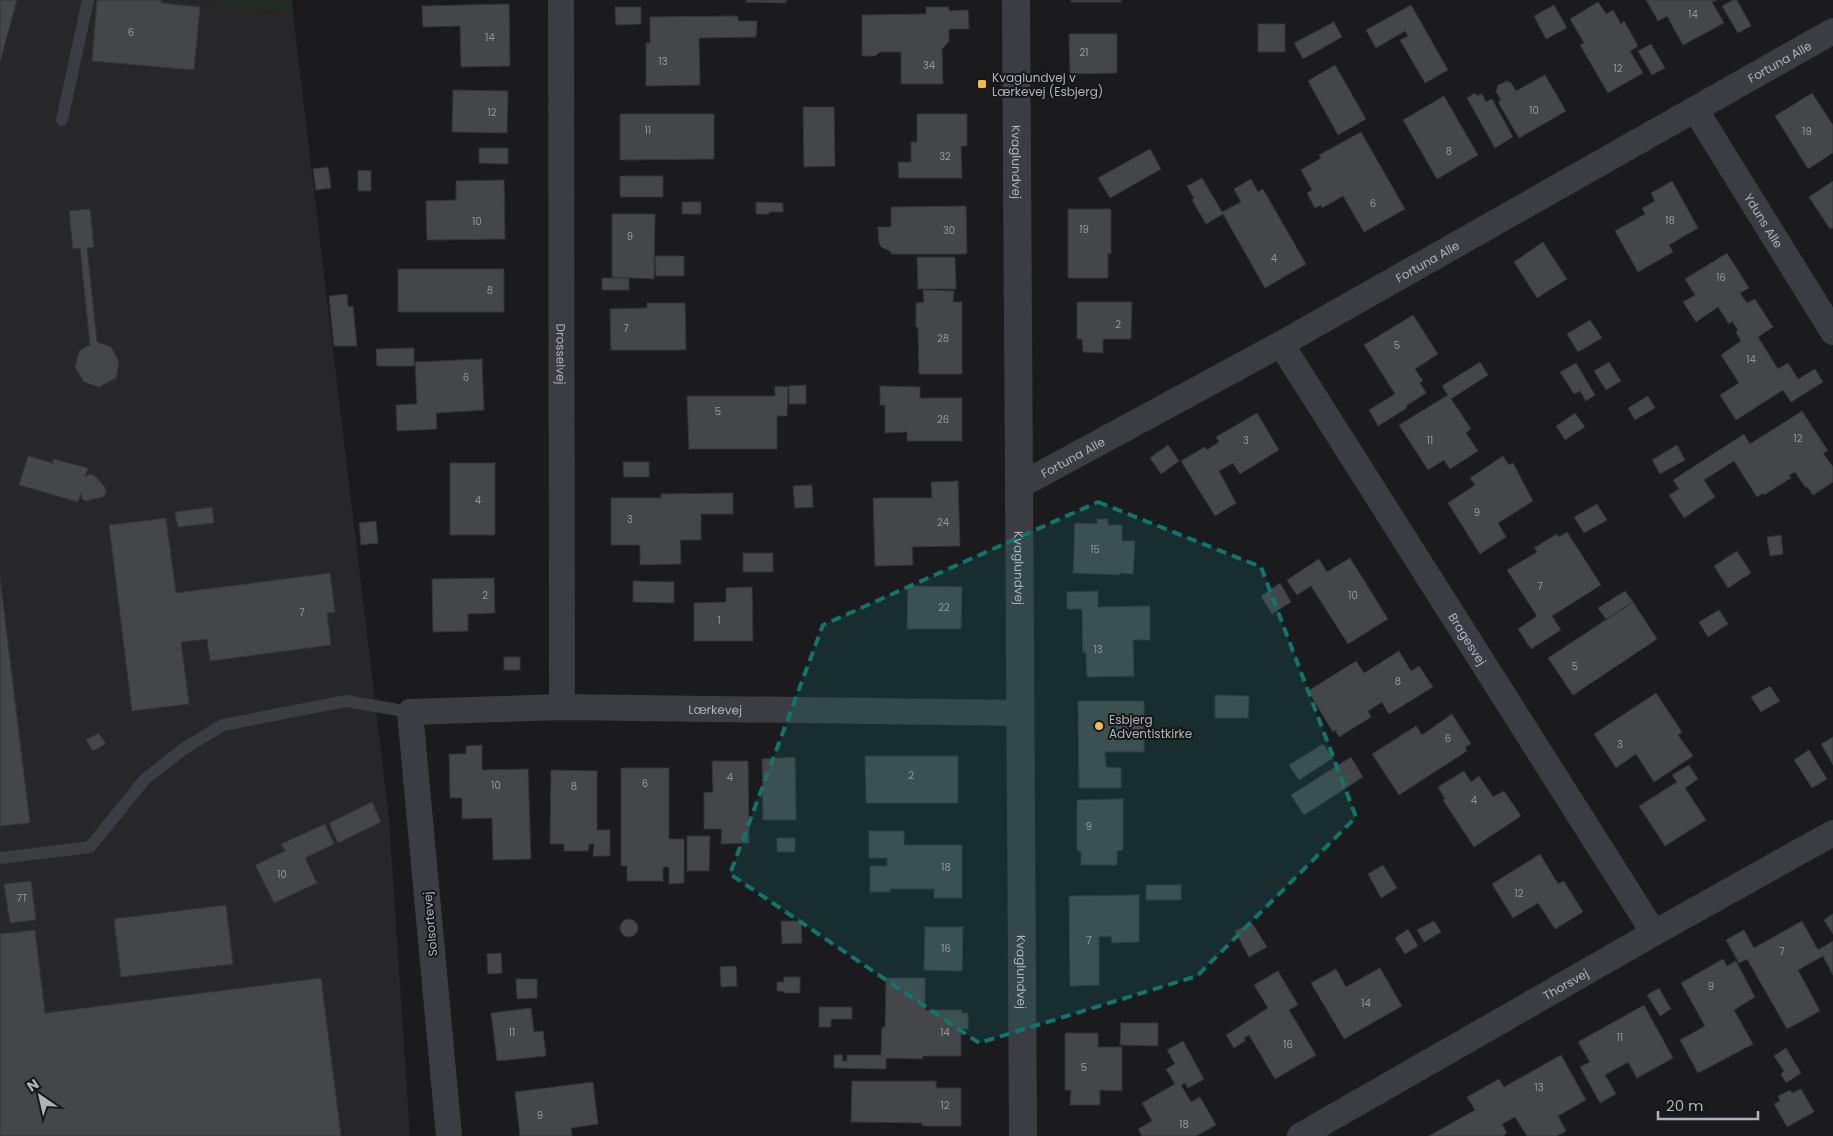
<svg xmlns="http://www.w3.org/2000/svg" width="1833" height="1136" font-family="Poppins,sans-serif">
<rect width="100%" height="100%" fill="#1b1b1d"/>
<path fill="#27272a" d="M0,0h178l115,14 96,804 21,318h-410z"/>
<path fill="#222b24" d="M178,0h114l1,14z"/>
<path fill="#45464a" stroke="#353539" d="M0,0h17l-17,62z
M97,0h64v3l39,4 -6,63 -102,-9z
M746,0h40v3l-40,-1z
M1071,0h50v2h-50z
M1646,0h71l-5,2 12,21 -41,22 -16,-29 -9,5z
M1733,0h4l14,26 -13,7 -16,-27z
M1598,2l8,12 7,-4 8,14 3,-3 14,25 -8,5 13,22 -35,20 -28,-48 4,-2 -14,-24z
M509,4l1,62 -49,1 -1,-41 -37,1 -1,-21z
M1411,5l37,65 -23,13 -25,-43 8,-4 -3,-5 -29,17 -10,-18z
M1554,5l13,23 -21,11 -12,-23z
M615,7h26v17l-25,1z
M926,7h23v4l19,-1 1,19h-20v12l-7,8 1,35h-42v-32h-21l-5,4h-13v-41l64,-1z
M738,16v5h19l-1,16 -57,1 1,47 -54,1v-43h4v-26z
M1334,22l8,15 -39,22 -9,-16z
M1258,24h27v28h-27z
M1069,34h48v39l-47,1z
M1651,44l14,24 -13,7 -14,-24z
M1335,65l31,54 -28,16 -30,-54z
M1545,75l21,36 -47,27 -21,-36 3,-2 -5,-8 2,-7 9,-4 4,2 5,8z
M453,90l55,1 -1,42 -55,-1z
M1475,93l2,3 5,-2 4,8 6,-3 21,38 -18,11 -28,-50z
M1812,93l21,32v28l-25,16 -33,-53z
M1444,96l34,59 -41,24 -34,-59z
M803,107h31l1,59 -31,1z
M620,114h94v45l-94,1z
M917,114h50v32h-6l1,32h-63l-1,-16h13v-20h6z
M1361,132l44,77 -41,23 -21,-36 -21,12 -1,-3 -6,3 -8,-15 5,-3 -11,-20 20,-12 -2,-3z
M479,148h29v16l-29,-1z
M1150,149l11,20 -51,29 -12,-20z
M328,167l3,21 -15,2 -3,-21z
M358,170l13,1v20h-13z
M620,176h43v21h-43z
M1202,178l20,34 19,-10 -7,-13 17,-10 7,13 5,-3 43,75 -41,24 -42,-74 -17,10 -14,-24 2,-2 -7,-12z
M504,180l1,59 -78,1 -1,-39 30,-1v-19z
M1672,181l26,47 -29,17 4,7 -35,20 -23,-41 30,-17 -3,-6 13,-7 -4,-8z
M1833,181v47l-3,1 -21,-32z
M682,202h19v12h-19z
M756,202l27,1v9h-14v2h-13z
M966,206l1,48h-76l-1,-3 -9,-4 -2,-5 -1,-15h13v-20z
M90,209l4,38 -7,1 10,94 14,5 8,15 -3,16 -17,9 -15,-5 -9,-15 4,-16 11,-6 -10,-97 -7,1 -4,-38z
M1068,209h43v45l-3,-1v25h-40z
M612,214h43l-1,65 -42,-2z
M1543,242l24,37 -30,19 -23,-36z
M1727,253l22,35 -9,5 7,10 8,-4 18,28 -15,10 20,32 10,-6 10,16 17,-10 8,13 -32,20 -8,-12 -47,30 -16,-25 19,-12 -18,-28 20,-14 -5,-9 2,-2 -6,-9 -3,3 -11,-17 -22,15 -13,-20 12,-7 -10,-16z
M655,256h29v20h-28z
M917,257h38l1,32h-38z
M398,269h106v43h-106z
M602,278h27v12h-27z
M923,290l31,1 -1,11h9v72h-43l-1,-47h-2v-24l8,-1z
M347,294l1,13 5,-1 4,40h-23l-5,-50z
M1077,302h55l-1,37h-28v14l-20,-1 -1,-13h-5z
M647,303h38l1,47h-75l-1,-41 37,-1z
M1413,315l25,39 -23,15 8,12 -3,2 6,10 -20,13 1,2 -29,18 -9,-16 26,-16 -31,-49z
M1590,320l12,18 -24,14 -11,-18z
M414,348v18h-37l-1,-17z
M482,359l2,51 -48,3 1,16 -40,2 -1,-26 21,-1 -2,-42z
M1480,362l8,13 -37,24 20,30 -5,4 12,18 -28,18 -6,-9 -16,10 -29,-45 49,-30 -6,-9z
M1609,362l12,19 -15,9 -12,-19z
M1576,363l19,32 -9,6 -6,-10 -6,3 -14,-22z
M806,385v19h-17v-18z
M775,386l13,1 -1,29h-10v33h-88l-2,-53h88z
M880,386l40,1v11h42v43h-55v-9l-22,1v-28h-5z
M1648,396l7,12 -20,12 -7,-12z
M1802,411l26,40 -5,2 10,14v15l-20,13 -6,-9 -1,2 -11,-16 -6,3 2,3 -27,17 -1,-2 -6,4 -23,-36 -30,19 11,17 -31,21 -15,-23 10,-6 -6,-9 71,-46 6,10z
M1257,413l22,37 -39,24 -7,-11 -14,8 17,32 -21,13 -34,-55 24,-14 2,3 12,-8 -3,-5z
M1575,413l10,14 -20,13 -9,-14z
M1168,445l11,16 -18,13 -11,-16z
M1677,445l8,15 -25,14 -8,-14z
M28,456l25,7v-4l35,9 -3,10 4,-4 5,1 11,12 1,6 -3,4 -18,4 -3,-2 -1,-6 -3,9 -59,-17z
M1503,456l6,9 4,-2 20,38 -35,22 8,14 -26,17 -32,-51 27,-18 -5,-7z
M623,462h26v15h-25z
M450,463h45v72h-45z
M958,481l2,65 -48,1 1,18 -38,1 -2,-68h59l-1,-16z
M812,485l1,22 -18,1 -2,-22z
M733,493v21h-32v26h-21l1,24 -41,1v-20h-29v-47h50v-4z
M1597,504l10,16 -23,13 -10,-16z
M212,507l2,16 -36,4 -3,-15z
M166,518l10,75 154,-20 5,39 -8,1 4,32 -121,16 -3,-22 -26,3 8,62 -57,7 -23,-186z
M1097,519h11v6h14v16h13l-2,33 -13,-1v2l-47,-2 2,-50 22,1z
M376,521l2,22 -17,2 -2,-22z
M1567,532l34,53 -49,31 9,14 -30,19 -13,-20 19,-13 -30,-46 30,-18 -3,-4 23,-14 2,3z
M1781,535l2,19 -13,2 -3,-19z
M1737,551l14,22 -23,15 -14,-22z
M743,553h30v19h-30z
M1350,558l38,61 -40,25 -37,-58 -14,9 -10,-15 32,-21 8,13z
M0,578l30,245 -30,3z
M494,578l1,35 -27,1v17l-35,1 -1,-53z
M633,581l41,1v21l-41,-1z
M1280,583l11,19 -19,12 -11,-18z
M908,586l54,1 -1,42h-54z
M752,587l1,54h-59v-38l32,-1v-14z
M1098,591v16l52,-1v34h-17l1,36 -47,1 -1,-25 -3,1 -1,-44h-15v-17z
M1625,591l8,11 -27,17 -8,-11z
M1633,602l24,37 -84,56 -25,-37z
M1719,610l9,14 -20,13 -9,-15z
M1399,651l12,20 8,-5 14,21 -44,27 -7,-12 -14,9 3,6 -32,20 -4,-7 -2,2 -25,-41 48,-30 8,12z
M504,657h16v13h-16z
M1770,686l10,15 -19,11 -10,-15z
M1656,693l26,39 -4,3 15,21 -39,26 -18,-28 -20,14 -22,-34z
M1215,695l34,1 -1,22h-33z
M1078,701h66v51h-39l1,15 15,1v20h-42z
M1452,714l19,30 -6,3 2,4 -68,44 -27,-41 44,-28 6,9z
M99,733l7,11 -13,7 -7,-11z
M1833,737v28l-12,-21z
M1323,744l10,14 -34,22 -10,-15z
M482,745v25l46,-1 3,90 -38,1 -1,-42 -30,1v-21h-12l-1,-44h17v-8z
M1809,750l18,29 -15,9 -18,-28z
M865,756h93v47h-92z
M795,757l1,63h-33l-1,-61z
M1351,757l12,20 -59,38 -13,-20z
M712,761h36l1,82 -28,1 1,-15h-18v-36l9,-1z
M1689,765l9,14 -13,9 21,32 -41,26 -26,-40 38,-24 -5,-7z
M621,768h48v71h15v44l-15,1v-17h-6v14h-36v-15h-6z
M551,770l46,1v59h13v26h-17l1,-12h-5l-1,7h-24v-7h-14z
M1464,771l7,11 8,-6 14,21 11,-6 17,25 -47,31 -31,-47 2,-1 -7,-12z
M1123,799v51l-6,1v14h-36v-14h-4v-51z
M372,802l9,20 -43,21 -9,-20z
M325,824l9,20 -29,14 12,25 -43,20 -19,-38 30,-14 -4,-7z
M869,831h35v14h58v53h-28v-9h-44v3h-20v-26h17v-8h-18z
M687,836h23l-1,35h-22z
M777,838h18v14h-18z
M1540,854l18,30 6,-3 19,31 -28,17 -17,-26 -25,15 -21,-34z
M1383,865l14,23 -16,10 -13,-24z
M31,881l5,39 -26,3 -6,-39z
M1146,885h35v15h-35z
M1139,895v47l-27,1 -1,-7 -12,1v48l-29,1 -1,-90z
M226,905l7,59 -112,13 -7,-58z
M1833,914v20l-9,-14z
M620 928a9 9 0 1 1 18 0a9 9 0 1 1-18 0Z
M781,921h20l1,22 -20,1z
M1434,921l7,11 -17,10 -7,-12z
M1802,921l16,29 15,-9v34l-10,-19 -25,14 22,41 -33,18 -40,-70 -8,4 -13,-23 18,-10 10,18z
M1252,923l15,24 -18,10 -14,-26z
M925,927h38l-1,44 -38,-1z
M1408,929l10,17 -13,8 -10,-16z
M35,930l10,83 276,-35 20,158h-341v-202z
M501,953l1,20 -14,1 -1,-20z
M1723,959l4,7 9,-5 19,36 -21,13 19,34 -55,29 -18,-33 25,-14 -24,-43z
M736,966l1,20 -16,1 -1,-20z
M1380,968l22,38 -58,33 -33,-56 25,-14 10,18z
M1278,971l20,34 -9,5 27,45 -41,24 -26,-44 -5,3 1,3 -11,7 -8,-13 42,-27 -14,-23z
M784,977h16v16h-16l-1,-2h-6v-9h7z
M886,978h39v32h37v3h6v16h-7v27h-38l-1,3 -36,-1v11l-52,-1v-13h9l-1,6h5v-6h34l1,-28h3z
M516,979h21v19l-20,1z
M1659,988l12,21 -11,7 -13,-21z
M1644,1005l29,53 -36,20 -9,-16 -23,13 11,19 -16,9 -20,-36 10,-5 -12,-20z
M819,1007h33v12h-21v8h-12z
M531,1008l3,24 9,-1 3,25 -49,5 -6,-48z
M1121,1023h37v23l-38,-1z
M1065,1033h33v14h24v44l-22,-1v15h-30l1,-15h-6z
M1183,1041l21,38 -16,9 -3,-5 -4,2 10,17 9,-5 16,28 -20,11h-54l-4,-7 14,-8 -10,-18 33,-19 -9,-15 9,-5 -8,-14z
M1786,1048l15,25 -15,10 -5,-9 3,-3 -10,-15z
M1561,1055l25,45 -28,16 8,15 -9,5h-30l-12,-19 -13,7 5,9 -5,3h-73l46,-26 -8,-13 32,-18 5,8z
M852,1081h84v7h25v38h-39v-3l-71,-1z
M593,1082l5,42 -27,4 1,8h-52l-5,-44z
M1801,1089l13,23 -27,15 -13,-23 6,-3 -2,-5 12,-6 2,3z"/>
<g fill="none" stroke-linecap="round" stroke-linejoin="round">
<path stroke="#3c3d42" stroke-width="12" d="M62,120l26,-120
M0,858l90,-11 55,-68 40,-31 38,-23 123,-24 64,11"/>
<g stroke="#3c3d42" stroke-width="26">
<path id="s1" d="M561,0l1,707"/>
<path id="s2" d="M1695,109l138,223"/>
<path id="s3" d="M1281,344l373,589"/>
<path id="s4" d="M1019,486l262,-142 552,-313"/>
<path id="s5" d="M449,1136l-39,-424 152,-5 458,6"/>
<path id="s6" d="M1300,1136l354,-203 179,-100"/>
</g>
<path stroke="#3c3d42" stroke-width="28" id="s7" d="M1016,0l7,1136"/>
</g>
<path fill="#0f766e" fill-opacity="0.2" stroke="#0f766e" stroke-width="4" stroke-dasharray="10 6" stroke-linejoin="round" d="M1098,502l163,65 95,250 -159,159 -218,67 -249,-169 93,-249z"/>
<g fill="#f2bb3e" stroke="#161618" stroke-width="2">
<rect x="977" y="79" width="10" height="10" rx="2.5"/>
<circle cx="1099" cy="726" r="5"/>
</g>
<g text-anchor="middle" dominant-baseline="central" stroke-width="4" stroke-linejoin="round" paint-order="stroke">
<g font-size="10" fill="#9397a0">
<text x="1693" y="14">14</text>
<text x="131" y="32">6</text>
<text x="490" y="37">14</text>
<text x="1084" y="52">21</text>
<text x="663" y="61">13</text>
<text x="929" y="65">34</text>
<text x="1618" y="68">12</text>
<text x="1534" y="110">10</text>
<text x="492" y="112">12</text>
<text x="648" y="130">11</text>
<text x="1807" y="131">19</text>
<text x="1449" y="151">8</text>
<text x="945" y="156">32</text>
<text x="1373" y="203">6</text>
<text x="1670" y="220">18</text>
<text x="477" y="221">10</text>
<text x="1084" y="229">19</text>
<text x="949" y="230">30</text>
<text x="630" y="236">9</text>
<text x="1274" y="258">4</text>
<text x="1721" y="277">16</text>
<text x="490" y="290">8</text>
<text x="1118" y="324">2</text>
<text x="626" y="328">7</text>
<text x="943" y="338">28</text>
<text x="1397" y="345">5</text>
<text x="1751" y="359">14</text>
<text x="466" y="377">6</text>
<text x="718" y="411">5</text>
<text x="943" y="419">26</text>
<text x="1798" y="438">12</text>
<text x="1246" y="440">3</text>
<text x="1430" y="440">11</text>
<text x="478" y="500">4</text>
<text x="1477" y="512">9</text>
<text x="630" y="519">3</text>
<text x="943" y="522">24</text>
<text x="1095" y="549">15</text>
<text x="1540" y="586">7</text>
<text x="485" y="595">2</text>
<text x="1353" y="595">10</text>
<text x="944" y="607">22</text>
<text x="302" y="612">7</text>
<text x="719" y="620">1</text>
<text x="1098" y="649">13</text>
<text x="1575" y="666">5</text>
<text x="1398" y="681">8</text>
<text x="1448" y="738">6</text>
<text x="1620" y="744">3</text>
<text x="911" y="775">2</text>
<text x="730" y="777">4</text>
<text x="645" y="783">6</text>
<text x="496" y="785">10</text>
<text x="574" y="786">8</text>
<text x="1474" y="800">4</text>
<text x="1089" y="826">9</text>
<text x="946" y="867">18</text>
<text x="282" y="874">10</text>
<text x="1519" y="893">12</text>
<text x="22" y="898">7T</text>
<text x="1089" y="940">7</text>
<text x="946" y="948">16</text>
<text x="1782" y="951">7</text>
<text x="1711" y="986">9</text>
<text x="1366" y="1003">14</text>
<text x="512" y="1032">11</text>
<text x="945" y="1032">14</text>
<text x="1620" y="1037">11</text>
<text x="1288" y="1044">16</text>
<text x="1084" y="1067">5</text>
<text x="1539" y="1087">13</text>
<text x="945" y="1105">12</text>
<text x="540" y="1115">9</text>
<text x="1184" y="1124">18</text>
</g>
<g font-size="12" fill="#adb2bc" stroke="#161618">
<text stroke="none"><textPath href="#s4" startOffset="871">Fortuna Alle</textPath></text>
<text stroke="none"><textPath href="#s7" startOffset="162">Kvaglundvej</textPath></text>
<text stroke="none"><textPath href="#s2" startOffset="131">Yduns Alle</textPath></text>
<text stroke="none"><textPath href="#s4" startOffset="466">Fortuna Alle</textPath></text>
<text stroke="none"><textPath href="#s1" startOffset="354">Drosselvej</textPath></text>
<text stroke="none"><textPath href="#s4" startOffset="61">Fortuna Alle</textPath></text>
<text stroke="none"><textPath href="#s7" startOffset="568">Kvaglundvej</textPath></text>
<text stroke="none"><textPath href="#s3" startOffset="349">Bragesvej</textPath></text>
<text stroke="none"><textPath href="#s5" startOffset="731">Lærkevej</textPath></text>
<text transform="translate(430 924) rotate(-95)">Solsortevej</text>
<text stroke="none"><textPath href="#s7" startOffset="972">Kvaglundvej</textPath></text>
<text stroke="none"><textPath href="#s6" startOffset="306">Thorsvej</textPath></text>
</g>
<g font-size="12" fill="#adb2bc" stroke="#161618" text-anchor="start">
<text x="992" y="77">Kvaglundvej v<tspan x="992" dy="14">Lærkevej (Esbjerg)</tspan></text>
<text x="1109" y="719">Esbjerg<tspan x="1109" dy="14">Adventistkirke</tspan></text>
</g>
</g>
<g transform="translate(40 1096) rotate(326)" stroke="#161618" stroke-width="4" paint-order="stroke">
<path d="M0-4L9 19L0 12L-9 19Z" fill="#adb2bc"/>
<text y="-8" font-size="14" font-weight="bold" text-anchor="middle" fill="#adb2bc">N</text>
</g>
<path d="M1658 1111v8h100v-8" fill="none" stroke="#adb2bc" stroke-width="2.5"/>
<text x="1666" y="1111" font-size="15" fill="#adb2bc" stroke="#161618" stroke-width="4" paint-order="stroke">20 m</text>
</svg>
